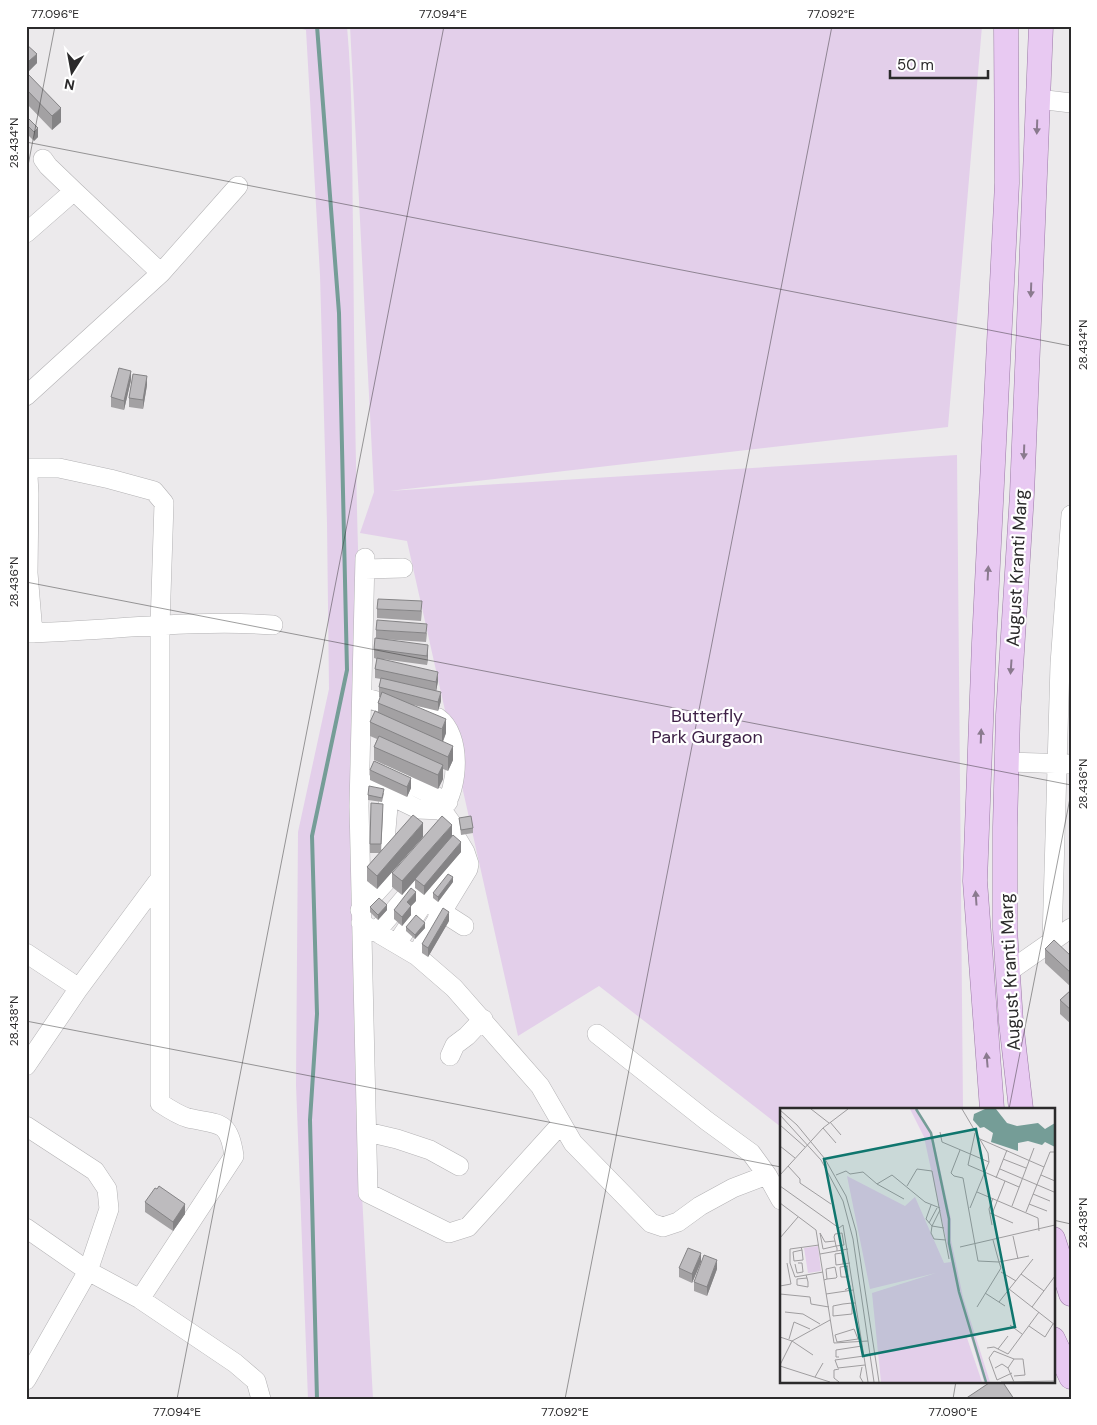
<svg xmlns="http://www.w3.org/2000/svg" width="1097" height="1425" font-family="'DM Sans',sans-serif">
<rect width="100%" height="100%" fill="#eceaec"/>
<path fill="#e3cfea" d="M291,26h56c6,68 5,136 6,204 1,106 2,212 5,318l3,628 12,223h-65l-12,-314 2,-253 31,-143 -2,-166 -7,-248 -14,-245z
M350,26h632l-34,401 -559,64 568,-36 6,654h-182v18l-182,-141 -81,50 -111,-495 -47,-8 14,-41z"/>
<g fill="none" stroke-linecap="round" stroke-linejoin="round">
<path stroke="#759d97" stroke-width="4" d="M317,26l22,287 8,357 -35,166 5,178 -7,106 7,279"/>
<defs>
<path id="minor" d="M1038,99l33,4
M43,159l5,7 26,25 87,82
M26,233l48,-42
M26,396l135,-123 77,-87
M26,468h33l51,11 44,12 10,12 -4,123v477c9,6 18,12 28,15 31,7 41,1 46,38l-94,143
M26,473l2,3 1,18 -1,79 5,60
M365,558l-6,248 9,387 81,40 19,-6 93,-103
M365,569l38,-1
M26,633c82,-2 165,-14 247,-8
M362,697l76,21c24,17 21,70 4,92l-24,-1 -56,-27
M1007,762l64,2
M388,774l60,28
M385,841l4,-46
M425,901l40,-49
M360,910l50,-55
M361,923l56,33 37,32 86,98 33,57 78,80 12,4 15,-5 22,-16 33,-18 34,-13 14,25
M376,932l55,-65
M1052,941l8,-277 11,-149
M397,943l28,-42 39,25
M26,953l53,35
M417,956l6,-13 45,-74 1,-5 -4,-12 -9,-15 -4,-13 -10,-14
M1008,972l63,-44
M597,1034l110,87 44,32 16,22
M450,1056l5,-11 12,-9 16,-17
M26,1066l53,-78 80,-108
M26,1126l69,45 12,18 2,20 -21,62 -62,109
M367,1132l30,7 33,11 29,16
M26,1228l62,43 52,28 95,64 21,18 5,18"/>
<path id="major" d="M992,1109l-17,-228 9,-238 23,-460 -1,-157
M1021,1109l-10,-87 -6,-93v-102l3,-112 14,-221 19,-468
M1053,1239l18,55
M1053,1339l18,38"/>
</defs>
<use href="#minor" stroke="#b3b2b4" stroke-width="20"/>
<use href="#major" stroke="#9b7aa6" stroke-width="25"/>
<use href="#minor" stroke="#fff" stroke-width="19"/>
<use href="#major" stroke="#e8c9f2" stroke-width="24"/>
</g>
<path fill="#a3a1a3" d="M26,44l11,19 -8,8 -3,-3z
M26,72l35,50 -9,8 -26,-27z
M26,116l12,21 -4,4 -8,-8z
M131,380l-7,30 -13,-3v-10z
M147,385l-4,24 -14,-2v-9z
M377,609l45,2 -1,10 -44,-3z
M376,630l51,3 -1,9 -45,-3 47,16 -1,10 -45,-6 56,22 -2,10 5,10 -3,10 -25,-6 33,28 -3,9 10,18 -5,11 -5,-2v10l-5,10 -64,-29v-13l3,-8 -7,-3v-14l8,-10v-9l2,-6h-1v-10l2,-8 -6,-1v-9l2,-10 -3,-1v-9l2,-10z
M370,770l41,18 -4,9 -37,-17z
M384,793l-2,9 -14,-2v-5z
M383,813l-2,39 42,-15 -46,52 -10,-8v-14l13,-14h-10v-9z
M459,818l14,10v5l-12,2z
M452,837l9,15 -37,43 -9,-7v-8l-13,15 -10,-8v-14z
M453,882l-15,20 -5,-4v-5z
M416,901l-5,5v9l-9,11 -8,-7v-9z
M370,907l17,3 -9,10 -8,-8z
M449,921l-21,36 -6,-4v-9z
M406,927l19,1 -10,11 -9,-8z
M1045,949l26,7v31l-26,-24z
M1071,990v34l-11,-10v-14z
M157,1189l28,25 -12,17 -28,-19v-10z
M701,1262l-9,21 -13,-6v-9z
M717,1269l-10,27 -13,-5v-9z"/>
<path fill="#848385" d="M37,54v9l-8,8v-10z
M61,108v14l-9,8v-14z
M38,128v9l-4,4v-9z
M131,371v9l-7,30v-9z
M147,376v9l-4,24v-9z
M428,645v10l-1,10v-9z
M438,672v9l-2,11v-10z
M441,692v9l-3,10v-9z
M446,719v14l-4,10v-14z
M453,746v14l-5,11v-14z
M443,765v14l-5,10v-14z
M411,778v10l-4,9v-10z
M423,823v14l-46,52v-13z
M452,825v13l-50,57v-14z
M461,842v10l-37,43v-9z
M453,877v5l-15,20v-5z
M416,892v9l-5,5v9l-9,11v-9l5,-15z
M387,905v5l-9,10v-5z
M449,912v9l-21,36v-9z
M425,923v5l-10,11v-4z
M185,1204v10l-12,17v-9z
M701,1253v9l-9,21v-9z
M717,1260v9l-10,27v-9z"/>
<path fill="#bdbbbe" stroke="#848385" d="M26,44l11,10 -8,7 -3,-3z
M26,72l35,36 -9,8 -26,-27z
M26,116l12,12 -4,4 -8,-8z
M119,368l12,3 -7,30 -13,-4z
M133,374l14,2 -4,24 -14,-2z
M378,599l44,2 -1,10 -44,-2z
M377,620l50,4 -1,9 -50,-3z
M375,638l53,7 -1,11 -53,-7z
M377,658l61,14 -2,10 -61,-13z
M381,678l60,14 -3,10 -59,-15z
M382,692l64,27 -4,10 -64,-26z
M375,711l78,35 -5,11 -78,-35z
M379,736l64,29 -5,10 -64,-28z
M374,761l37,17 -4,9 -37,-17z
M369,786l15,3 -2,9 -14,-3z
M371,803l12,1 -2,40h-11z
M413,815l10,8 -46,53 -10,-9z
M442,816l10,9 -50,56 -10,-8z
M471,816l2,12 -12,2 -2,-12z
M453,835l8,7 -37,44 -9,-7z
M448,874l5,3 -15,20 -5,-4z
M411,888l5,4 -9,10 4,4 -9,11 -8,-7z
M379,898l8,7 -9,10 -8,-8z
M443,908l6,4 -21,36 -6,-4z
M416,915l9,8 -10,12 -9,-8z
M1054,940l17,16v17l-26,-24z
M1071,990v20l-11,-10z
M159,1186l26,18 -12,18 -28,-20 10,-14 2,1z
M688,1248l13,5 -9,21 -13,-6z
M704,1255l13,5 -10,27 -13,-5z
M992,1381h10l12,18h-49z"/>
<defs><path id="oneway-solid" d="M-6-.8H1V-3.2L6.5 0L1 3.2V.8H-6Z" transform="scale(1.25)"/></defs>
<g fill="#8a7a8e">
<use href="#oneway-solid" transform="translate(1037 127) rotate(92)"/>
<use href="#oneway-solid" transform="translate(1031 290) rotate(92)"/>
<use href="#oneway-solid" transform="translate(1024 452) rotate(92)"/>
<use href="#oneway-solid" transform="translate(988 573) rotate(-87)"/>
<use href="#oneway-solid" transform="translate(1011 667) rotate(94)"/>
<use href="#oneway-solid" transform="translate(981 736) rotate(-88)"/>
<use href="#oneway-solid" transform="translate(976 898) rotate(-94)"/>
<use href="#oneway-solid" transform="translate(987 1060) rotate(-95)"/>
</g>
<path fill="none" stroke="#2b2a2b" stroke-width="1" stroke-opacity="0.45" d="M26,142l1045,204M26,176l29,-150M26,582l1045,203M26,1021l755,146M1009,1109l62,-316M1053,1220l18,4M177,1399l267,-1373M565,1399l267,-1373M953,1399l3,-18"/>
<g text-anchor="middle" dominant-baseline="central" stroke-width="4.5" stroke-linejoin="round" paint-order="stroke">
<g font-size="18" fill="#2b2a2b" stroke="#fff">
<text transform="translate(1017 568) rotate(-87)">August Kranti Marg</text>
<text transform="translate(1010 972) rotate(-93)">August Kranti Marg</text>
</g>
<g font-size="18" fill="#3e2147" stroke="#fff">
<text x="707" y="716">Butterfly<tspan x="707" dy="21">Park Gurgaon</tspan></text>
</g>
</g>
<g transform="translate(780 1108)">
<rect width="275" height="275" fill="#eceaec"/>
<path d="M130,1h7l15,23 19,87v21l12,57 27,85h-6l-14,-47h-4l16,47h-101l-9,-89 64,-20 -66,16 -23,-113 58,30 10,-9 29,66 7,-1 -27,-125zM38,138l3,25 -13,2 -4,-25z" fill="#e3cfea"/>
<path d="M205,1h11l11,14 10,3 21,-3 7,6 10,-6v24l-10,-5 -3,3 -14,-4 -10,2v8l-27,-9 2,-9 -9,-6 -4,1 -7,-8 1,-6z" fill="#759d97"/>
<path fill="none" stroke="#759d97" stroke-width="2.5" d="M136,1l15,24 18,86v24l10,49 27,90"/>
<path fill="none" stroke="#9f9d9f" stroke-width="1" d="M31,1l18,14M182,1l26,44 1,9 -19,46M0,2l17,15 28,34 21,37 10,35 23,151M0,7l41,45 22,41 10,38 21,143M50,14l11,13M0,17l25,22M43,20l13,15M160,24l2,10 47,20M195,25l-7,32 51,22M200,31l64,28M0,38l15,12M180,42l-9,23 3,3 9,2 15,83 21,1 2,6 -24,39M223,51l23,9M8,58l12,13v4l31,21M220,61l54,23M0,67l43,-47 25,-19M56,67l10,-4 4,3 13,-2 14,12 15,-9 33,27 15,6M261,67l14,6M216,70l11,-28M97,76l27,15M0,78l59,42 4,-3M127,78l10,-17 15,2 17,88M197,84l61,26 1,13M253,86l17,7M0,95l36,27 18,113 34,-2M249,96l18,7M151,97l-5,14 6,7 8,-16M232,98l22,-58M246,104l24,-60h5M210,105l23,10M212,106l13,-33M149,115l8,-15M63,117l25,157M212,117l-3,-16 4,-11M164,120l-12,-2 -1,7 3,6 12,1M233,128l5,23M0,130l18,-21M213,132l6,22 30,-6M55,133l-10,1 -5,-9 3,16 13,-3 8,-1 -2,-12 -7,1 -1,3 1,4 1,5 1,2v3M39,137l-29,4v14l5,14 28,-5M21,139l1,3 1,9v1l-9,1 -1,-9 9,-2M180,139l95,-22M40,146l28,-5M15,156l2,9 6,-1 -1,-9h-4M63,156l-1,-11 -7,1 1,11 14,-2M67,158l1,11h-7l-1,-10 8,-1M221,164l15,9M241,166l23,17M26,167l1,3 1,4v5l-11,-2v-6l10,-1M44,172l3,-1 9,-1 1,-1 -2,-10 -9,2 1,10M0,178l11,-2 -4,-21M229,181l46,36M65,182l5,-3 -2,-9M205,185l20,13M0,186l30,3 1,7 18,3M46,186l27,-4M219,194l34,-43M72,195v11l-19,2v-10l10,-2 9,-1h3M252,199l23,-31M5,204l18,2 17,10M230,217l12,9M249,218l16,11 8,-13M0,229l12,4 21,14M9,231l5,-17 16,7M78,231l-4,-10 -19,6 2,7 21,-3 3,-1M207,240l7,-1 14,7 31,-42M218,241l10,-13M84,248l-29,4 3,8 27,-3M59,249h-3v-7l26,-4M0,257l12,-24 38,-21M0,258l50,16M82,259l-2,10 3,5M215,260l7,-4 6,4M59,261l-5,1v8l5,4M232,265l-15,7 -8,-22 5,-7 20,8M234,268l11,-1 -2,-16h-9l-6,9 6,14M35,269l8,-14M221,274l54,-1"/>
<path fill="#0f766e" fill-opacity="0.15" stroke="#0f766e" stroke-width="2.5" d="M196,21l39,198 -152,29 -39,-197z"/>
<rect width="275" height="275" fill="none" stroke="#2b2a2b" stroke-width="2.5"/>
</g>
<rect width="1097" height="1425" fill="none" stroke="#ffffff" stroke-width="55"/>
<g transform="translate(72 72) rotate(191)" stroke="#ffffff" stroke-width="4" paint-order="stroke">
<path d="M0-4L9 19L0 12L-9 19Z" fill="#2b2a2b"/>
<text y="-8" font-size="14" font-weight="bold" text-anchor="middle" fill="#2b2a2b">N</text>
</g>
<path d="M890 70v8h98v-8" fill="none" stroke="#2b2a2b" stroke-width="2.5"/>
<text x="897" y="70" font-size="15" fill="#2b2a2b" stroke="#ffffff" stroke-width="4" paint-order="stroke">50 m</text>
<rect x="28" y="28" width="1042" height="1370" fill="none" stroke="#2b2a2b" stroke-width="2"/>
<g font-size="12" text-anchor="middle" fill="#2b2a2b">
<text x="55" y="18">77.096°E</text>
<text x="443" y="18">77.094°E</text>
<text x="831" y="18">77.092°E</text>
<text transform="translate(14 143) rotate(-90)" y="4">28.434°N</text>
<text transform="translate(1083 345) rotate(-90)" y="4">28.434°N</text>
<text transform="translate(14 582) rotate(-90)" y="4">28.436°N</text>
<text transform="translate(1083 784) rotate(-90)" y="4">28.436°N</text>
<text transform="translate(14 1021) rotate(-90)" y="4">28.438°N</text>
<text transform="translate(1083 1223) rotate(-90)" y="4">28.438°N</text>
<text x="177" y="1416">77.094°E</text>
<text x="565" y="1416">77.092°E</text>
<text x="953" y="1416">77.090°E</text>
</g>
</svg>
